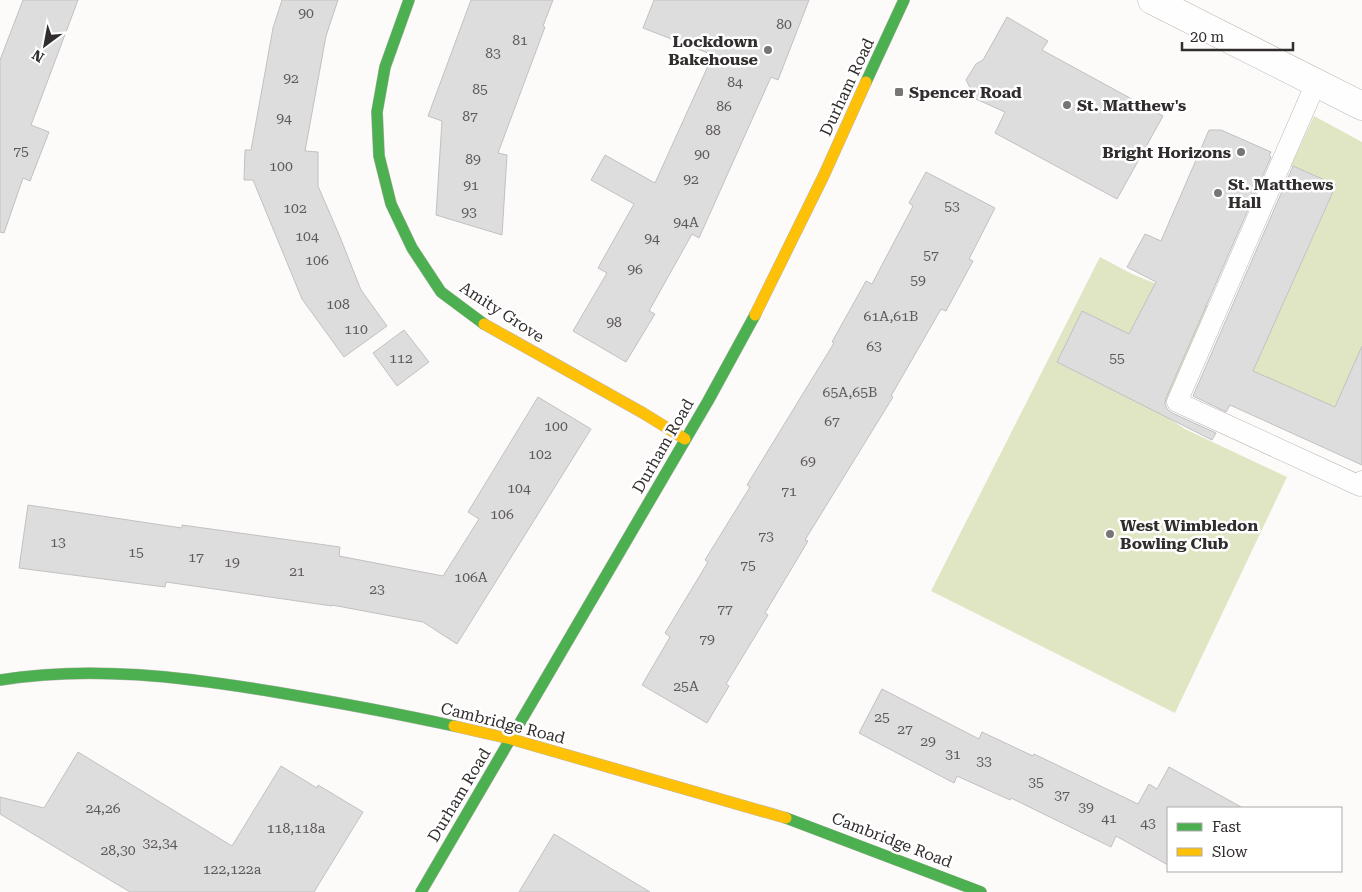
<svg xmlns="http://www.w3.org/2000/svg" width="1362" height="892" font-family="'Roboto Serif',serif">
<rect width="100%" height="100%" fill="#fdfbf9"/>
<path fill="#e0e6c3" d="M1314,116l48,26v204l-27,61 -82,-36 83,-185 -45,-20z
M1100,257l32,17 76,31 -47,108 24,16 102,48 -112,236 -244,-122z"/>
<path fill="#dedddd" stroke="#c2c0c0" d="M23,0h55l-47,125 18,7 -19,49 -7,-3 -19,55 -4,-1v-172z
M282,0h56l-12,36 -21,115 13,1v34l22,51 21,53 26,36 -43,31 -42,-58 -49,-119h-9l1,-30h6l22,-122z
M471,0h82l-10,26 2,1 -47,126 9,2 -5,80 -66,-20 6,-94 -14,-5z
M654,0h155l-31,80 -7,-3 -72,161 -7,-4 -43,77 6,3 -29,48 -53,-31 34,-58 -9,-5 36,-64 -43,-24 14,-25 50,28 58,-128 -70,-27z
M1007,17l41,24 -6,9 121,66 -46,83 -122,-66 10,-21 -29,-13 -10,-19 10,-16 7,-4z
M1209,130h12l50,22 -2,4 2,1 -105,241 -1,6 2,5 5,4 44,20 -4,7 -155,-78 25,-51 47,23 27,-52 -29,-15 18,-33 16,7z
M1293,166l43,19 -83,186 82,36 27,-61v119l-132,-60 -4,7 -33,-16z
M926,172l69,36 -26,51 4,2 -27,50 -5,-2 -50,87 2,1 -88,143 3,1 -43,72 3,2 -42,69 3,2 -22,37 -65,-38 28,-48 -5,-4 43,-71 -3,-2 45,-73 -3,-2 87,-142 -2,-1 34,-61 6,3 41,-78 -4,-3z
M404,330l25,32 -32,24 -24,-33z
M538,397l53,32 -134,215 -34,-22 -91,-17v1l-166,-24 -1,5 -146,-19 9,-63 154,23v-3l158,22 -1,9 104,20 36,-57 -11,-7z
M882,689l97,50 3,-7 51,24 1,-2 104,50 11,-20 8,5 12,-22 74,41h-75v57l-52,-29 -5,11 -100,-49 -1,2 -53,-24 -3,7 -95,-50z
M78,752l154,94 49,-80 36,22 1,-3 45,27 -49,80h-184l-130,-78v-17l44,11z
M554,834l96,58h-131z"/>
<g fill="none" stroke-linecap="round" stroke-linejoin="round">
<defs>
<path id="lane" d="M1316,83l-139,319 183,84 2,-5"/>
<path id="street" d="M1152,0l210,106"/>
<path id="fast" d="M409,0l-24,67 -8,45 2,44 12,48 21,44 29,44 43,32
M866,82l38,-82
M0,680c91,-15 185,-3 275,12 60,10 120,21 179,34
M786,818l195,74
M421,892l287,-491 47,-86"/>
<path id="slow" d="M755,315l69,-140 42,-93
M484,324l159,89 42,26
M454,726l57,13 275,79"/>
</defs>
<use href="#lane" stroke="#bab8b6" stroke-width="21"/>
<use href="#street" stroke="#bab8b6" stroke-width="29"/>
<use href="#fast" stroke="#bab8b6" stroke-width="12"/>
<use href="#slow" stroke="#bab8b6" stroke-width="12"/>
<use href="#lane" stroke="#fffefe" stroke-width="20"/>
<use href="#street" stroke="#fffefe" stroke-width="28"/>
<use href="#fast" stroke="#4caf50" stroke-width="11"/>
<use href="#slow" stroke="#ffc107" stroke-width="11"/>
</g>
<g fill="#787574" stroke="#fff" stroke-width="2">
<circle cx="768" cy="50" r="5"/>
<rect x="894" y="87" width="10" height="10" rx="2.5"/>
<circle cx="1067" cy="105" r="5"/>
<circle cx="1241" cy="152" r="5"/>
<circle cx="1218" cy="193" r="5"/>
<circle cx="1110" cy="534" r="5"/>
</g>
<g text-anchor="middle" dominant-baseline="central" stroke-width="5" stroke-linejoin="round" paint-order="stroke">
<g font-size="14" fill="#5c5958">
<text x="306" y="13">90</text>
<text x="784" y="24">80</text>
<text x="520" y="40">81</text>
<text x="493" y="53">83</text>
<text x="291" y="78">92</text>
<text x="735" y="82">84</text>
<text x="480" y="89">85</text>
<text x="724" y="106">86</text>
<text x="470" y="116">87</text>
<text x="284" y="118">94</text>
<text x="713" y="130">88</text>
<text x="21" y="151">75</text>
<text x="702" y="154">90</text>
<text x="473" y="159">89</text>
<text x="281" y="166">100</text>
<text x="691" y="179">92</text>
<text x="471" y="185">91</text>
<text x="952" y="206">53</text>
<text x="295" y="208">102</text>
<text x="469" y="212">93</text>
<text x="686" y="222">94A</text>
<text x="307" y="236">104</text>
<text x="652" y="238">94</text>
<text x="931" y="255">57</text>
<text x="317" y="260">106</text>
<text x="635" y="269">96</text>
<text x="918" y="280">59</text>
<text x="338" y="304">108</text>
<text x="891" y="316">61A,61B</text>
<text x="614" y="322">98</text>
<text x="356" y="329">110</text>
<text x="874" y="346">63</text>
<text x="401" y="358">112</text>
<text x="1117" y="358">55</text>
<text x="850" y="392">65A,65B</text>
<text x="832" y="421">67</text>
<text x="556" y="426">100</text>
<text x="540" y="454">102</text>
<text x="808" y="461">69</text>
<text x="519" y="488">104</text>
<text x="789" y="491">71</text>
<text x="502" y="514">106</text>
<text x="766" y="536">73</text>
<text x="58" y="542">13</text>
<text x="136" y="552">15</text>
<text x="196" y="557">17</text>
<text x="232" y="562">19</text>
<text x="748" y="565">75</text>
<text x="297" y="571">21</text>
<text x="471" y="577">106A</text>
<text x="377" y="589">23</text>
<text x="725" y="609">77</text>
<text x="707" y="639">79</text>
<text x="686" y="686">25A</text>
<text x="882" y="717">25</text>
<text x="905" y="729">27</text>
<text x="928" y="741">29</text>
<text x="953" y="754">31</text>
<text x="984" y="761">33</text>
<text x="1036" y="782">35</text>
<text x="1062" y="795">37</text>
<text x="1086" y="807">39</text>
<text x="103" y="808">24,26</text>
<text x="1109" y="818">41</text>
<text x="1148" y="823">43</text>
<text x="296" y="828">118,118a</text>
<text x="160" y="843">32,34</text>
<text x="118" y="850">28,30</text>
<text x="232" y="869">122,122a</text>
</g>
<g font-size="16" font-weight="bold" fill="#312d2c" stroke="#fff" text-anchor="start">
<text x="758" y="41" text-anchor="end">Lockdown<tspan x="758" dy="18">Bakehouse</tspan></text>
<text x="909" y="92">Spencer Road</text>
<text x="1077" y="105">St. Matthew's</text>
<text x="1231" y="152" text-anchor="end">Bright Horizons</text>
<text x="1228" y="184">St. Matthews<tspan x="1228" dy="18">Hall</tspan></text>
<text x="1120" y="525">West Wimbledon<tspan x="1120" dy="18">Bowling Club</tspan></text>
</g>
<g font-size="16" fill="#312d2c" stroke="#fff">
<text transform="translate(847 87) rotate(-65)">Durham Road</text>
<text transform="translate(502 312) rotate(33)">Amity Grove</text>
<text transform="translate(663 446) rotate(-60)">Durham Road</text>
<text transform="translate(503 723) rotate(14)">Cambridge Road</text>
<text transform="translate(459 795) rotate(-59)">Durham Road</text>
<text transform="translate(892 840) rotate(21)">Cambridge Road</text>
</g>
</g>
<rect x="1167" y="807" width="175" height="65" fill="#ffffff" stroke="#adabab"/>
<rect x="1177" y="823" width="25" height="8" fill="#4caf50" stroke="#adabab"/>
<text x="1212" y="832" font-size="15" fill="#312d2c">Fast</text>
<rect x="1177" y="848" width="25" height="8" fill="#ffc107" stroke="#adabab"/>
<text x="1212" y="857" font-size="15" fill="#312d2c">Slow</text>
<g transform="translate(45 45) rotate(212)" stroke="#ffffff" stroke-width="4" paint-order="stroke">
<path d="M0-4L9 19L0 12L-9 19Z" fill="#312d2c"/>
<text y="-8" font-size="14" font-weight="bold" text-anchor="middle" fill="#312d2c">N</text>
</g>
<path d="M1182 42v8h111v-8" fill="none" stroke="#312d2c" stroke-width="2.5"/>
<text x="1190" y="42" font-size="15" fill="#312d2c" stroke="#ffffff" stroke-width="4" paint-order="stroke">20 m</text>
</svg>
